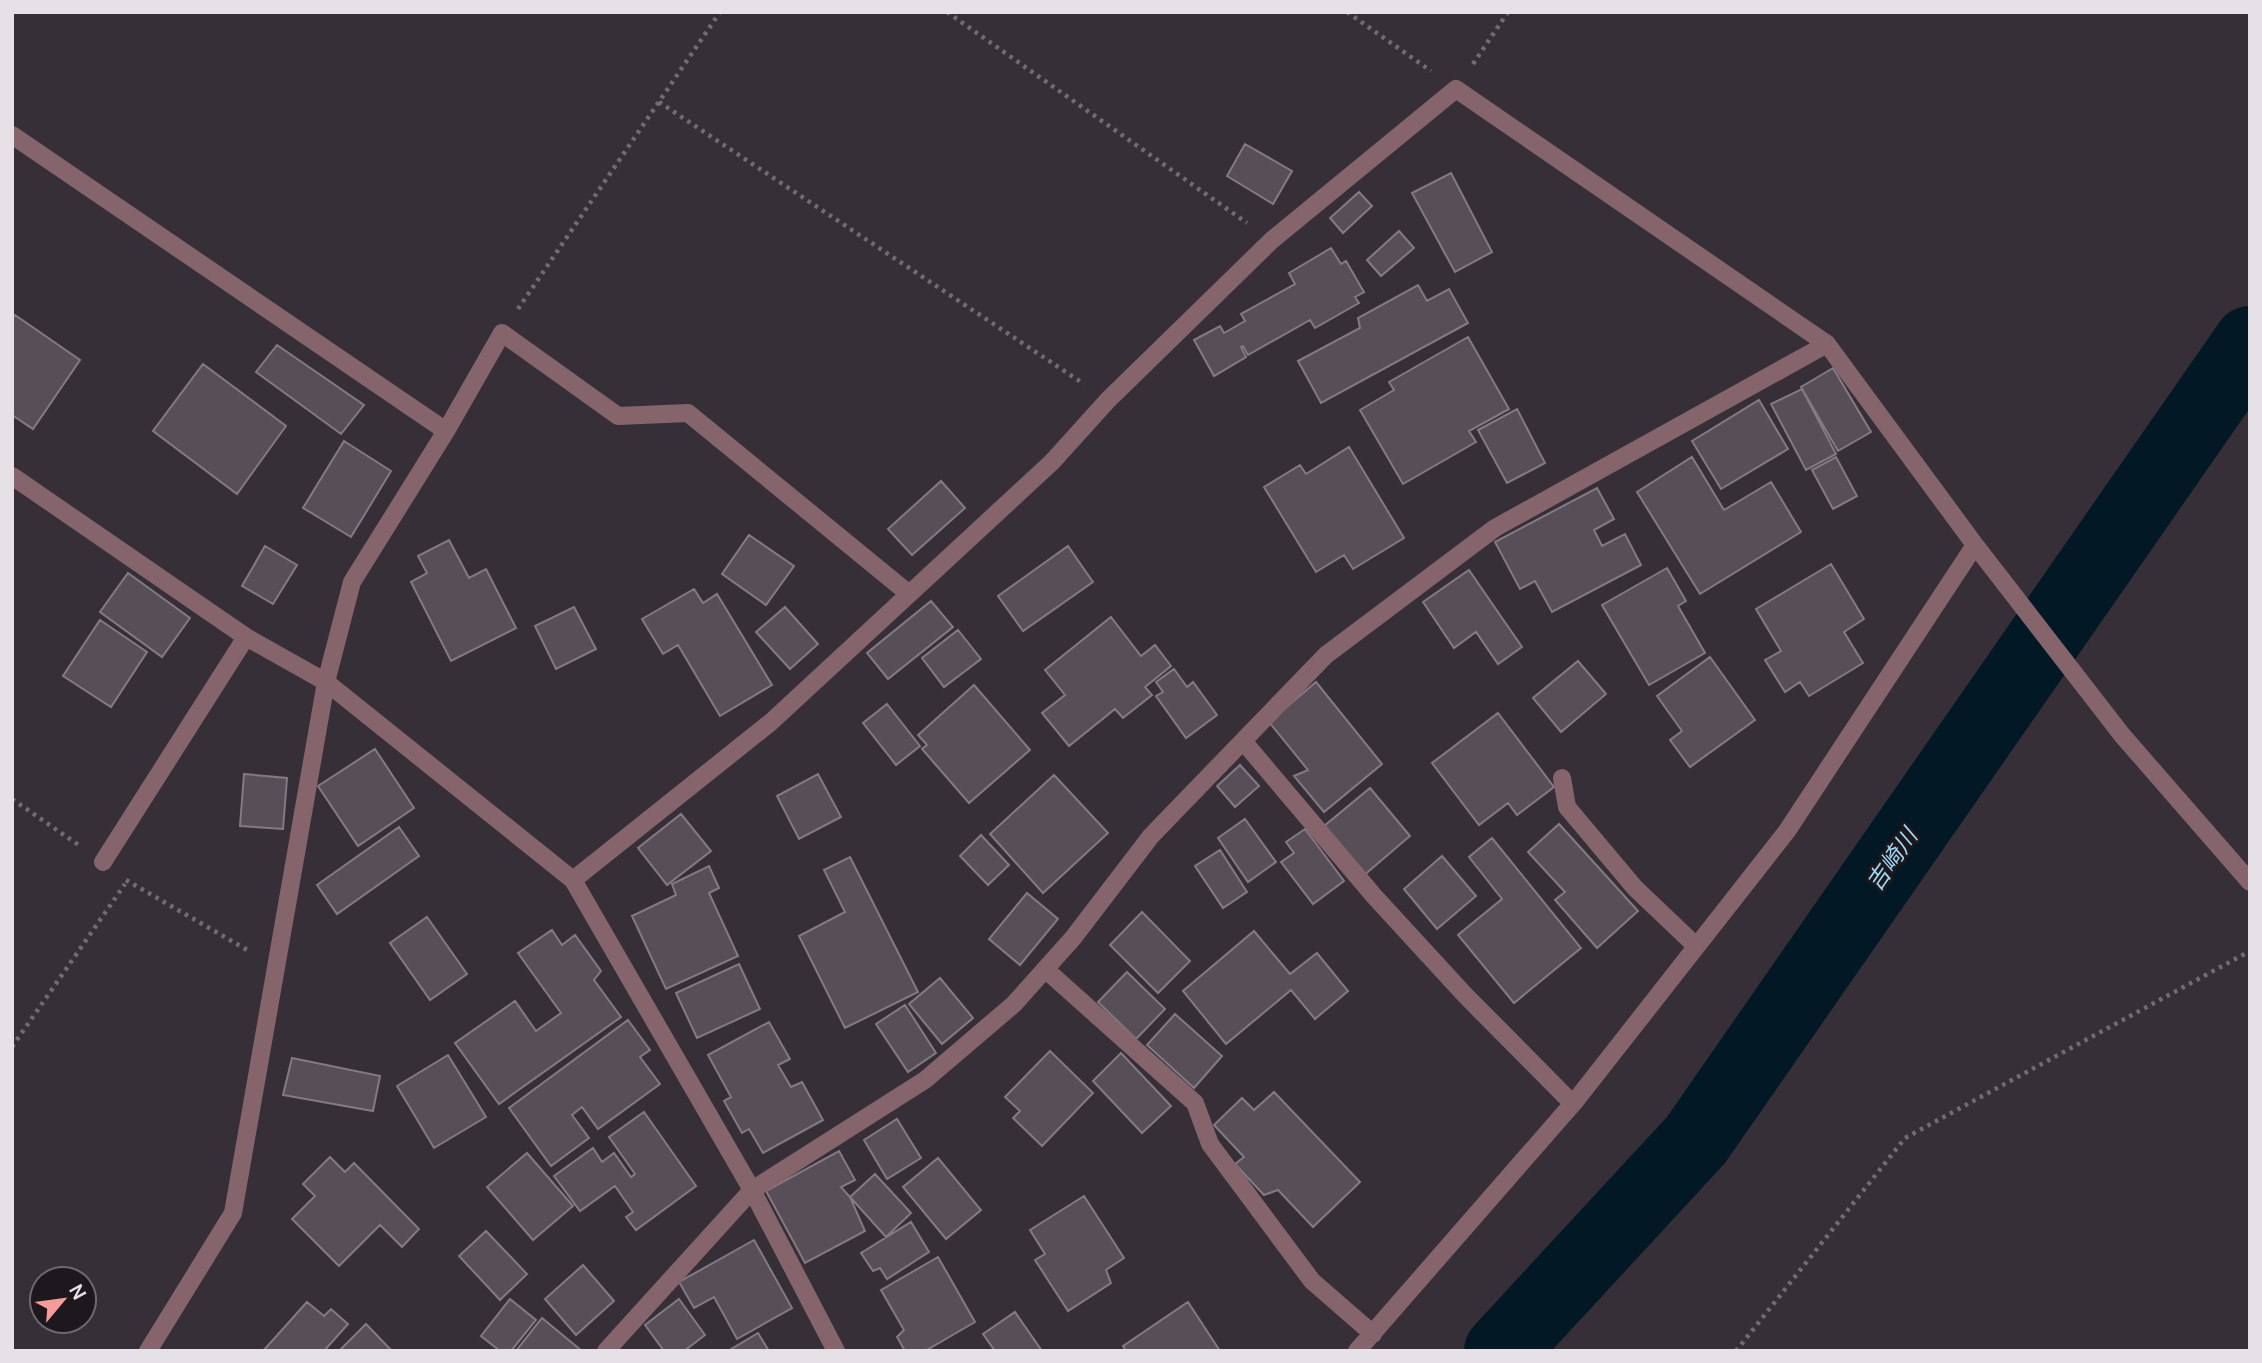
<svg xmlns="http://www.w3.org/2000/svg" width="2262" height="1363" font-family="Manrope,'Noto Sans JP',sans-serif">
<rect width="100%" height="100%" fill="#362f38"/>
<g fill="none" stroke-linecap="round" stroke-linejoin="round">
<path stroke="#021824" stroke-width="74" d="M1501,1351l195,-211 554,-797"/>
</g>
<path fill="#574e57" stroke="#837a84" stroke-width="2" d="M1245,144l47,27 -19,33 -46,-28z
M1451,173l41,79 -37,20 -43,-79z
M1359,192l13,14 -29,27 -13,-15z
M1399,231l15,17 -33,28 -14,-16z
M1331,248l10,16 5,-3 18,31 -9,5 4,6 -44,25 -5,-8 -62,35 -5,-9 -2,1 5,10 -32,19 -20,-36 26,-14 4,7 21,-12 -4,-7 54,-30 -6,-11z
M1418,285l9,16 22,-12 19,34 -147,80 -23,-42 62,-33 -2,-10z
M15,315l65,45 -47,69 -21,-14v-96z
M1468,337l41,72 -40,22 7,11 -73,42 -43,-74 34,-20 -5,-8z
M277,345l87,60 -23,29 -85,-62z
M203,364l83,62 -49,68 -84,-63z
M1833,368l38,64 -33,19 -37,-64z
M1802,389l34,65 -30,16 -35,-66z
M1759,400l29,49 -67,40 -29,-48z
M1517,409l28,54 -38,20 -29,-53z
M344,441l47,30 -40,66 -48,-29z
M1349,447l55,91 -51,31 -9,-14 -28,17 -52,-85 36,-22 6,9z
M1692,457l32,53 47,-28 30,50 -101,62 -63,-102z
M1836,457l21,39 -24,13 -21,-39z
M941,481l24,27 -53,47 -24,-26z
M1597,488l17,31 -20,11 8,16 23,-12 16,31 -89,47 -17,-31 -15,8 -25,-47z
M749,535l45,31 -28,39 -44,-31z
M449,540l20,38 17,-9 30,59 -65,33 -40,-79 16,-9 -9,-17z
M265,546l32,19 -24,39 -31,-18z
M1068,546l25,36 -70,49 -25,-35z
M1831,564l33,55 -20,13 19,31 -54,33 -9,-14 -15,10 -20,-32 16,-9 -25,-42z
M1667,568l19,33 -8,5 27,47 -56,32 -47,-80z
M1469,570l53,77 -24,17 -22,-32 -22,16 -31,-46z
M128,573l62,45 -28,39 -62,-45z
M694,589l9,14 14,-9 55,91 -52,31 -42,-71 -15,9 -21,-35z
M931,601l22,26 -65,52 -21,-26z
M574,607l22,42 -40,20 -21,-43z
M785,607l33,37 -28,25 -34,-37z
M1111,617l30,39 14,-11 16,21 -26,21 7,8 -29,23 -8,-9 -46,37 -27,-33 23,-18 -20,-25z
M100,620l47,32 -36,55 -48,-31z
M958,630l23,29 -37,28 -22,-29z
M1710,657l45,63 -65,47 -20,-27 12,-9 -25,-35z
M1578,661l28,33 -45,38 -28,-34z
M1174,669l13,18 6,-5 24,33 -31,23 -30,-42 7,-4 -7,-10z
M1316,682l66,82 -58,48 -30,-36 14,-6 -39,-48z
M974,685l56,65 -61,53 -47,-54 5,-4 -9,-10z
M887,704l33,42 -24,19 -33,-42z
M1498,713l56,74 -37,28 -9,-12 -29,22 -47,-62z
M375,749l39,59 -56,38 -40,-60z
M1240,765l19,21 -24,21 -18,-21z
M244,774l43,4 -4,51 -43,-3z
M818,774l23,43 -42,22 -22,-43z
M1054,775l54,58 -65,60 -53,-59z
M1370,788l40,48 -47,40 -40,-49z
M681,814l30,37 -44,34 -29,-37z
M1245,819l31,43 -28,20 -30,-44z
M1559,824l79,87 -41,37 -42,-48 10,-8 -37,-40z
M399,827l20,29 -82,58 -20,-29z
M1305,829l39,52 -31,23 -32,-42 13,-9 -8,-11z
M981,835l28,30 -21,20 -28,-29z
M1492,838l89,110 -67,55 -56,-68 44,-36 -33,-42z
M1220,850l27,42 -24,16 -28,-42z
M1442,856l34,40 -39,33 -33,-40z
M850,857l68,135 -73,36 -46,-92 46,-24 -21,-42z
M709,866l10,22 -10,5 29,63 -72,33 -34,-73 44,-21 -4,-11z
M1027,893l31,26 -38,46 -31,-26z
M1142,912l48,49 -32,32 -48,-48z
M427,917l40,57 -37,26 -40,-57z
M552,930l10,15 13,-10 26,36 -7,9 27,37 -122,87 -44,-61 60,-42 21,30 25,-18 -43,-60z
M1254,931l36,43 27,-21 31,38 -33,28 -24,-29 -65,54 -43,-53z
M739,964l21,45 -63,29 -21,-45z
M1127,972l38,37 -29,30 -38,-37z
M940,978l33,40 -31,26 -33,-40z
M905,1005l31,48 -28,19 -32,-48z
M1175,1014l47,42 -28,32 -47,-43z
M628,1020l22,30 -10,7 20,27 -62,45 -16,-22 -10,8 17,23 -38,28 -42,-58z
M769,1022l21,37 -12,6 13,22 11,-5 21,38 -60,33 -14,-24 -7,4 -18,-32 7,-4 -23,-42z
M1050,1051l43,42 -51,53 -29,-28 7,-7 -15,-14z
M1121,1053l50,53 -29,27 -49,-52z
M448,1055l38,62 -52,31 -37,-62z
M292,1058l88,18 -7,35 -90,-16z
M1274,1092l86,90 -47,45 -35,-37 -14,5 -29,-31 9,-7 -30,-32 28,-27 12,12z
M644,1112l52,74 -60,44 -10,-13 7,-5 -18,-26 -35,25 -26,-35 39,-28 9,14 12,-9 17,24 4,-3 -26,-37z
M897,1119l24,39 -34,21 -23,-39z
M839,1151l16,29 -14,7 9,10 15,34 -60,32 -39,-72z
M527,1153l46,53 -40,34 -46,-53z
M330,1157l15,15 9,-9 65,66 -17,18 -22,-22 -41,41 -47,-47 23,-23 -12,-12z
M938,1158l43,52 -35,29 -43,-52z
M875,1174l36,39 -25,24 -36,-40z
M1084,1196l40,62 -18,12 5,13 -43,28 -33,-51 10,-6 -15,-24z
M911,1222l18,30 -42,27 -7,-11 -7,3 -12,-18z
M486,1231l41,43 -27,26 -41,-44z
M754,1240l38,68 -55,31 -23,-42 -20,11 -15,-26z
M938,1257l37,65 -50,29h-20l-8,-14 7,-7 -23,-40z
M583,1265l31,36 -38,34 -31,-36z
M510,1299l26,21 -25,31h-11l-19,-15z
M679,1299l26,36 -21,16h-20l-19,-26z
M307,1302l17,14 7,-7 17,15 -24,27h-61z
M1188,1302l32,49h-94l-3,-5z
M1015,1312l27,39h-47l-12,-17z
M542,1318l40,33h-66z
M366,1324l26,27h-49l-2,-2z
M758,1333l11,18h-41z"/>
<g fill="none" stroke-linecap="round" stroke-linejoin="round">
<path stroke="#716b73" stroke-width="4.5" stroke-dasharray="3.5 5" stroke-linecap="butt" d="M947,12l300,211
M1347,12l84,59
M1473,64l35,-52
M659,102l425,282
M518,309l202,-297
M12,799l68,47
M126,880l123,71
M12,1047l113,-163
M1736,1351l169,-213 345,-187"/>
<path stroke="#85656b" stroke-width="18" d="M12,135l434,296
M12,476l234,161 80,45 247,198 179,310 84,161
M1243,741l131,155 91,99 107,108
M1562,778l5,29 68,81 61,58
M103,862l143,-225
M573,880l198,-158 281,-260 56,-62 164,-160 184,-151 371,255 148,201 147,190 128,147
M1045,969l150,134 15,41 102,137 61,53
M148,1351l85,-138 93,-531 26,-100 94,-151 56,-98 116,83 70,-3 220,180
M606,1351l146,-161 173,-110 89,-76 59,-66 78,-102 175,-181 169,-127 332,-184
M1357,1351l219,-251 211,-269 188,-286"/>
</g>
<g text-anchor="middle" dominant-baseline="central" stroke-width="6" stroke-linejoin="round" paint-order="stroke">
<g font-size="23" font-style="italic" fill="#a1d9fa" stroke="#1c181d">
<text transform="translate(1891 859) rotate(-55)">吉崎川</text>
</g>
</g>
<rect width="2262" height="1363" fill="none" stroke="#e6e1e7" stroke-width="28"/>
<g transform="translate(63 1300) rotate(61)"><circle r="33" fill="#1c181d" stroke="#6d686e" stroke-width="2"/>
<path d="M0-5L12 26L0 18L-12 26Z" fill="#f59b9a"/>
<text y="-10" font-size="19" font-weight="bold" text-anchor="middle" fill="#e6e1e7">N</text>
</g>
</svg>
